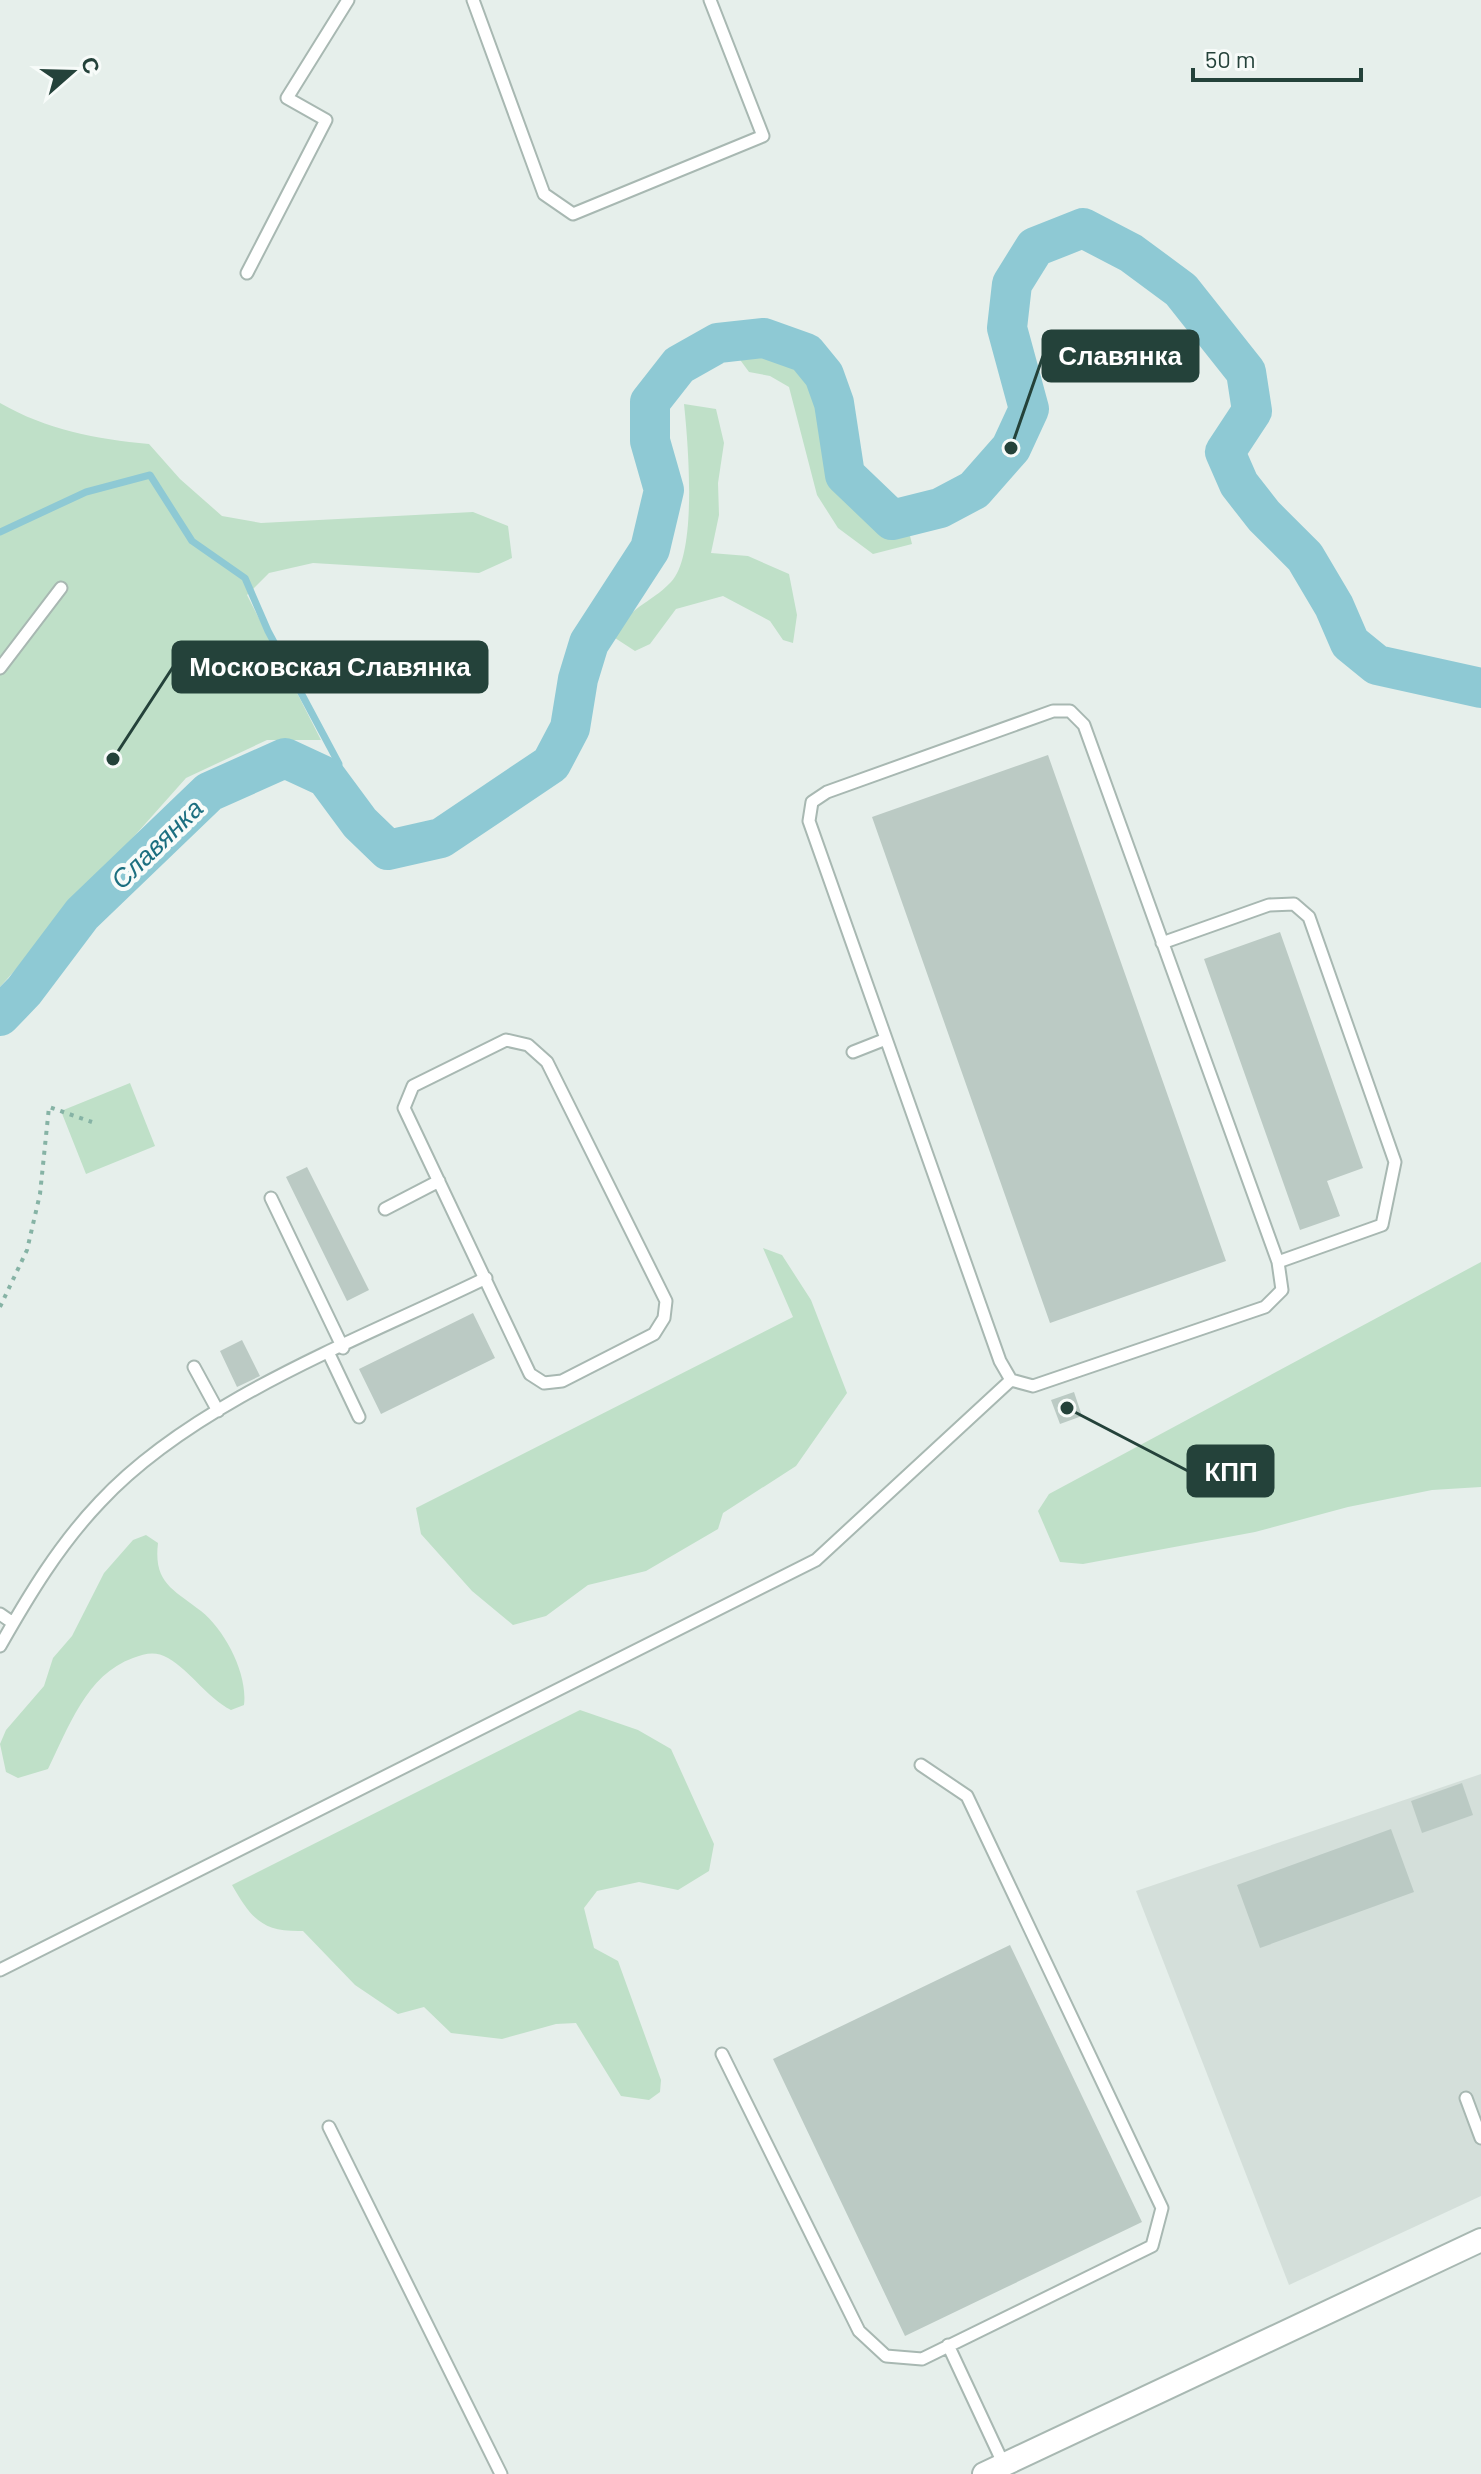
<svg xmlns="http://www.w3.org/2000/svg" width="1481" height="2474" font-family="Barlow,sans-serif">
<rect width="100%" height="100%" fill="#e6efeb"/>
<path fill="#d4dfda" d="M1481,1774v422l-192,89 -153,-394z"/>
<path fill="#bfe0c8" d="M760,348l39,14 25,37 3,54 21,45 36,28 23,-2 5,20 -39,10 -35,-26 -21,-33 -28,-108 -19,-11 -21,-4 -11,-15z
M0,403c47,27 96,36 149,41l31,35 42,37 39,7 212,-11 35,14 4,32 -33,15 -166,-10 -44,10 -22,22 74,145h-54l-81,38 -186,209z
M684,404l32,5 8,34 -6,40 1,32 -8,38 37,3 41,18 8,41 -4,28 -10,-3 -13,-19 -47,-25 -47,13 -26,35 -15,7 -20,-13c14,-33 34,-33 56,-56 27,-28 17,-140 13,-178z
M130,1083l25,63 -69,28 -25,-63z
M763,1248l19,7 29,45 36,93 -51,73 -73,47 -5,16 -72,42 -58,14 -42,31 -33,9 -41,-34 -51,-57 -5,-26 377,-191z
M1481,1262v225l-49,3 -84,17 -93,25 -172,32 -23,-2 -22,-51 11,-17z
M146,1535l12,8c-5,41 17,47 43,68 24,19 47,63 43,94l-13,5c-25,-13 -39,-38 -63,-52 -12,-7 -22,-5 -35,0 -47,17 -64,69 -85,111l-30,9 -12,-6 -6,-28 6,-14 38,-44 9,-28 19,-22 32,-63 29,-33z
M580,1710l58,20 33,19 43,95 -5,27 -31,19 -39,-8 -42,9 -13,17 10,40 24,13 43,119 -1,12 -11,8 -28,-4 -45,-73 -20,1 -54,15 -51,-6 -27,-26 -26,7 -43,-29 -52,-54c-40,1 -51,-11 -71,-46z"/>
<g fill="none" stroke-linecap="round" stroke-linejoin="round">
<path stroke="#8ec9d4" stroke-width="7" d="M0,532l86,-40 64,-17 42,66 53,37 23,53 71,133 -3,26"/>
<path stroke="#8ec9d4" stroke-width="40" d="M0,1016l24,-25 58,-77 127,-122 76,-34 41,19 34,46 28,27 53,-12 110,-74 19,-36 8,-49 11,-36 61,-94 14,-59 -14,-49v-39l29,-37 39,-22 46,-5 42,15 18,22 10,28 11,72 47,45 48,-12 34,-18 37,-42 18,-39 -22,-81 5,-44 23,-37 48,-19 48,25 50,37 65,82 6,39 -27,41 14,32 25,32 41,41 29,49 16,37 27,22 104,23"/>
</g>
<path fill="#bbcac4" d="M1048,755l178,506 -176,62 -178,-506z
M1280,932l83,236 -36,13 13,35 -40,14 -96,-271z
M307,1167l62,123 -22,11 -61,-124z
M473,1313l22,45 -114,56 -22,-45z
M242,1340l18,36 -23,11 -17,-36z
M1074,1392l8,24 -22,8 -9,-24z
M1462,1783l11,32 -51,18 -11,-32z
M1391,1829l23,63 -154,56 -23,-63z
M1010,1945l132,277 -237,114 -132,-277z"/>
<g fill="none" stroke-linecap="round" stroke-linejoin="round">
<defs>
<path id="lane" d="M473,0l71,194 29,20 190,-78 -53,-136
M247,273l79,-153 -39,-22 61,-98
M0,668l61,-80
M1162,943l107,-38 25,-1 15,13 86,245 -13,63 -104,37
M506,1040l22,5 19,17 119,239 -2,17 -10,16 -92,47 -18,2 -14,-9 -126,-266 9,-22z
M853,1052l33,-13
M271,1198l72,150
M385,1209l54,-28
M329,1354l30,63
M194,1367l24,44
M0,1614l13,9
M0,1646c29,-51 59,-101 100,-144 95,-102 261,-163 386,-224
M0,1970l816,-410 195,-180 22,6 232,-79 17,-17 -4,-28 -194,-537 -14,-14h-17l-226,81 -15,10 -3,19 191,540 11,19
M722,2054l137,277 27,25 36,3 230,-113 10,-38 -195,-412 -46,-31
M1466,2098l15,40
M329,2127l172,347
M948,2345l56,120"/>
<path id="street" d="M984,2474l497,-234"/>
</defs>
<use href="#lane" stroke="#a8b8b2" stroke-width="15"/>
<use href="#street" stroke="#a8b8b2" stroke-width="26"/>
<path stroke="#86b3a5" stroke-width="4" stroke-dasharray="4 6" stroke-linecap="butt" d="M0,1307l27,-57 13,-56 9,-87 43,15"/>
<use href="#lane" stroke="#fff" stroke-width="11"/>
<use href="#street" stroke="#fff" stroke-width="22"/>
</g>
<g text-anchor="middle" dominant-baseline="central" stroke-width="8" stroke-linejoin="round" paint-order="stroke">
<g font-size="26" font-style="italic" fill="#1c6f80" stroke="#f7fbf9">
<text transform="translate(156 843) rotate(-44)">Славянка</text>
</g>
</g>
<path fill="none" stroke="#24423a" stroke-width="3" d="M1011 448L1043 356M113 759L173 667M1067 1408L1188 1471"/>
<g fill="#24423a" stroke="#f7fbf9" stroke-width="3">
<circle cx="1011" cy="448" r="8"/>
<circle cx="113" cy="759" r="8"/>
<circle cx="1067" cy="1408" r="8"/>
</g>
<g fill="#24423a" stroke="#24423a" stroke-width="3">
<rect x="1043" y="331" width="155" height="50" rx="8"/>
<rect x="173" y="642" width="314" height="50" rx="8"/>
<rect x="1188" y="1446" width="85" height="50" rx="8"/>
</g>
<g font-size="26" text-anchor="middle" font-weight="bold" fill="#fff">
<text x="1120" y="365">Славянка</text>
<text x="330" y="676">Московская Славянка</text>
<text x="1231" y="1481">КПП</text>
</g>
<g transform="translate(72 72) rotate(70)" stroke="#f7fbf9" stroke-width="6" paint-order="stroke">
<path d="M0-6L14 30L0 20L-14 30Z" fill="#24423a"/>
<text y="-12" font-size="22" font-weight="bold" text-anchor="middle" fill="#24423a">С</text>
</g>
<path d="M1193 68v12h168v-12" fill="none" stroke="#24423a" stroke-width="4"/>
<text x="1205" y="68" font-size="24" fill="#24423a" stroke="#f7fbf9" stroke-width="6" paint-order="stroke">50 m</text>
</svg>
